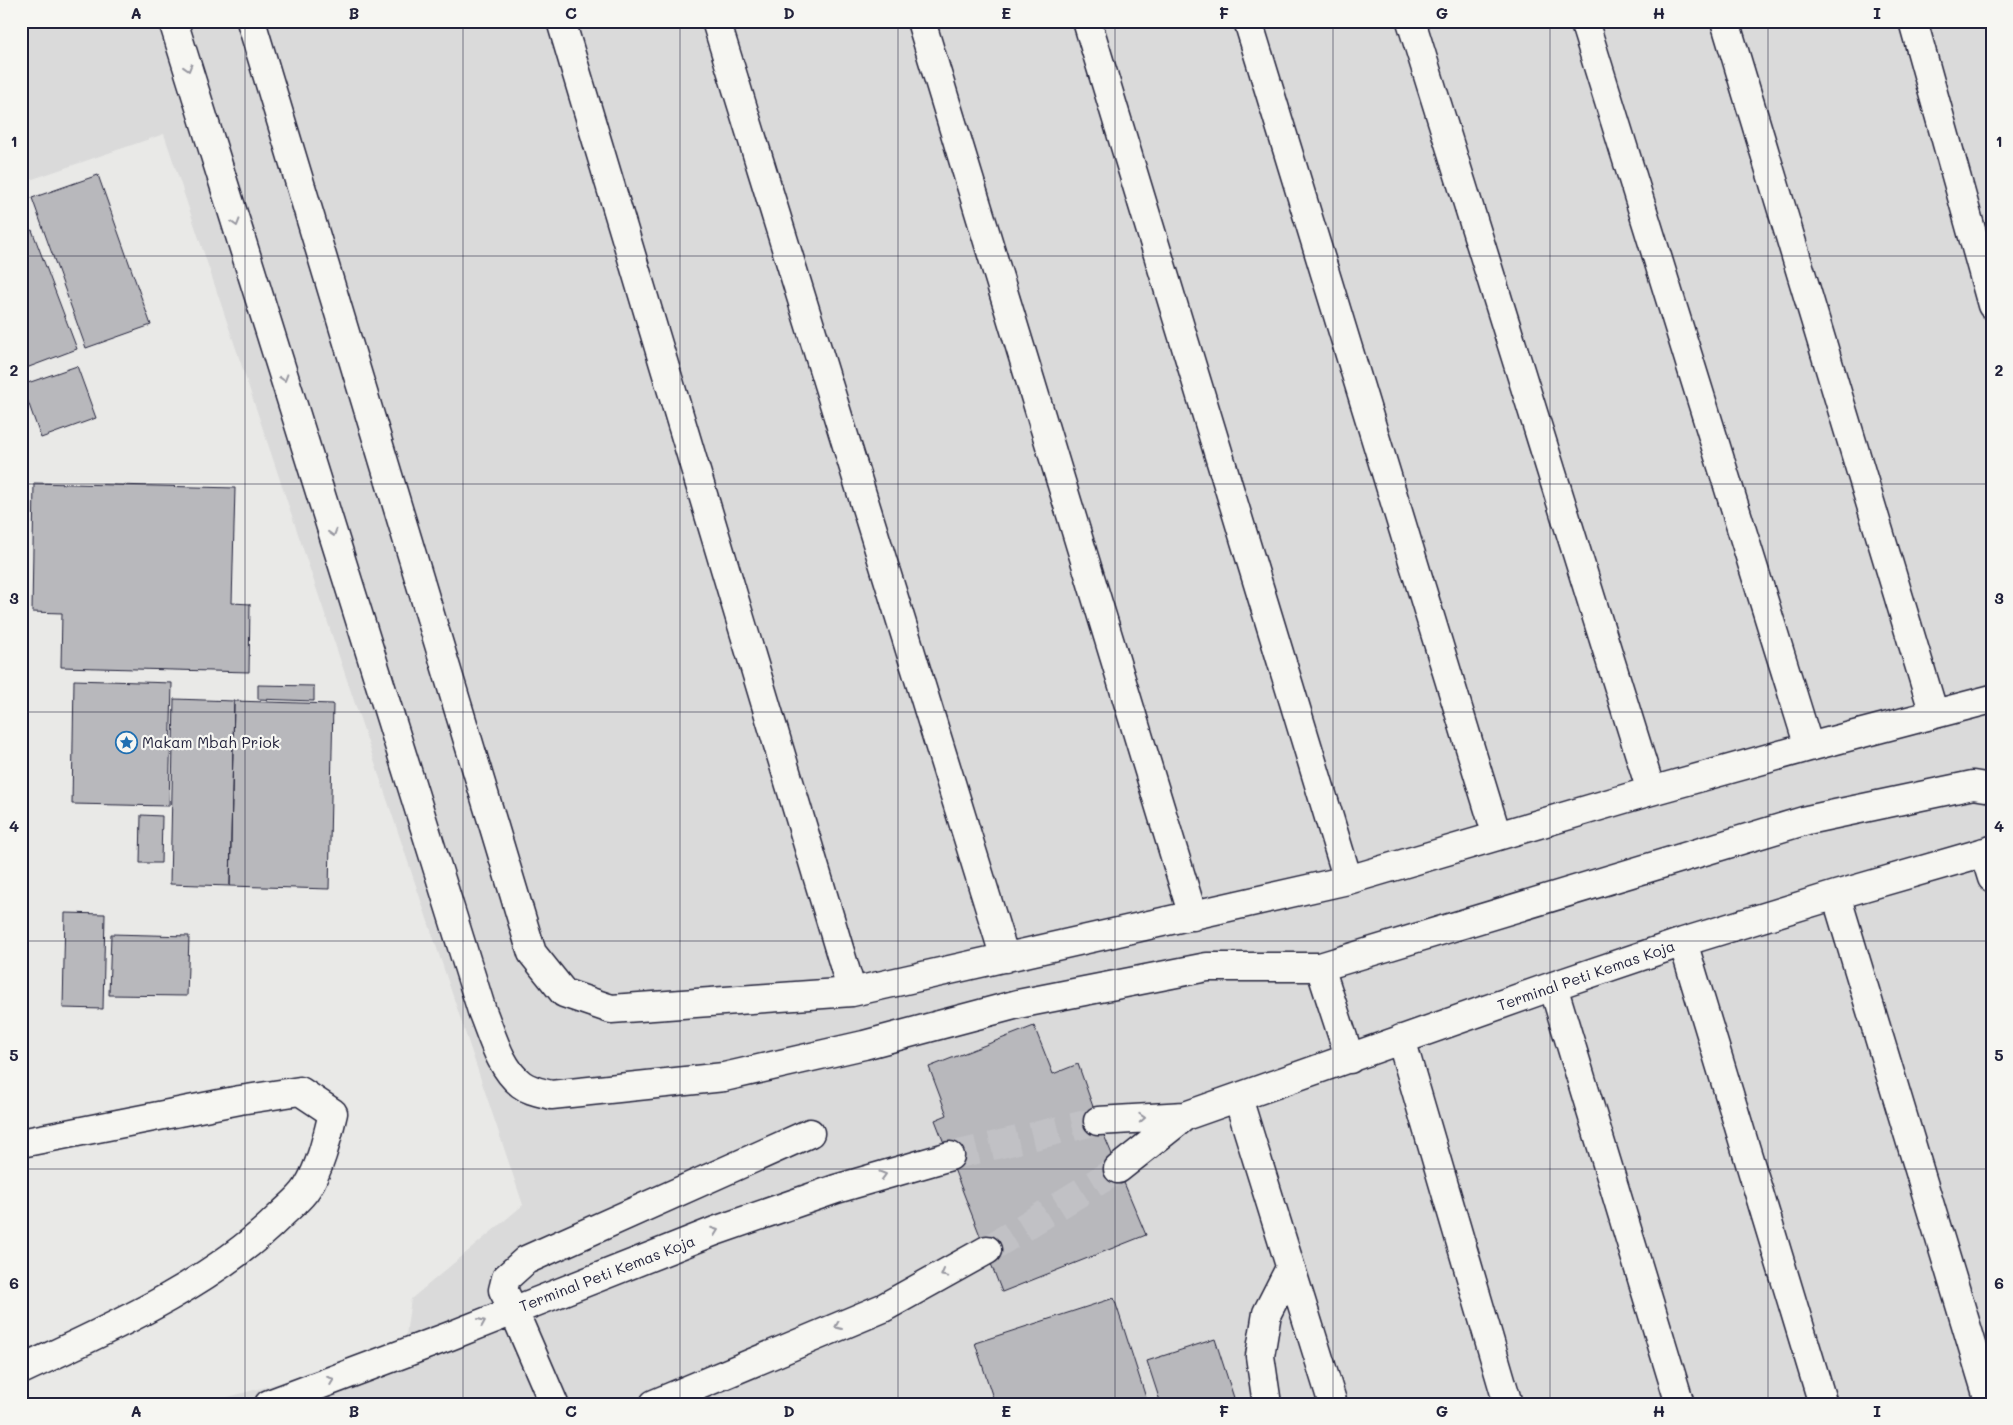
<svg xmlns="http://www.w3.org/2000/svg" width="2013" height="1425" font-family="Mali,sans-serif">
<rect width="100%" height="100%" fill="#e9e9e7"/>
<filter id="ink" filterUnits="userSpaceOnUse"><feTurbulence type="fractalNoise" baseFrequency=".02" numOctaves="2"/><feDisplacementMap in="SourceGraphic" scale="10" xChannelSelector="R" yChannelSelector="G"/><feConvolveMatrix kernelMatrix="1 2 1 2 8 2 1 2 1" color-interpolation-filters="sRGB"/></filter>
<g filter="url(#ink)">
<path fill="#dadada" d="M21,21h1971v1383h-1789l201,-55 7,-50 112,-94 -359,-1071 -143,49z"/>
<path fill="#b8b8bc" stroke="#22223b" d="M98,175l53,150 -65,23 -54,-150z
M32,230l45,119 -56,21v-136z
M77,366l19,52 -55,20 -19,-53z
M34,483l201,5 -3,115 18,1 -1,68 -188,-5 1,-54 -30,-1z
M74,680l98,3 -3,123 -97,-2z
M258,685l56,1v15l-56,-2z
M174,699l60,2 -4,185 -60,-2z
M234,701l99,3 -4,185 -99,-3z
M141,815l21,1 -1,47h-21z
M65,913l40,1 -2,95 -40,-1z
M111,934l78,2 -2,60 -78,-1z
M1034,1026l19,48 25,-10 20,57 48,114 -144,57 -67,-172 12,-5 -18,-48z
M1114,1298l34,106h-153l-20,-61z
M1215,1339l21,65h-75l-14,-43z"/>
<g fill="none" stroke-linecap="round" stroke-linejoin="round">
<path stroke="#c1c1c5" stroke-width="28" stroke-dasharray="28 14" stroke-linecap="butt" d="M950,1156l148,-35
M987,1250l131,-81"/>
<defs>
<path id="minor" d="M173,21l309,990c10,24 18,57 39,73 9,7 19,8 30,11l173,-18 140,-32 154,-41 189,-37h113l487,-147 166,-35 19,3
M251,21l281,932 32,40 47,16 241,-17 496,-112 303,-89 158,-44 183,-48
M561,21l291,971
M716,21l289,937
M921,21l272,895
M1087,21l261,859
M1248,21l249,815
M1411,21l240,770
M1584,21l225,726
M1725,21l209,693
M1913,21l79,284
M1984,852l8,26
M1836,895l154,509
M1683,942l140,462
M1320,967l30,92
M1553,986l127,418
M1401,1039l107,365
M1238,1098l95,306
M1098,1121l87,-5 368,-130 130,-44 153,-47 156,-45
M21,1143l219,-43 60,-9 33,22c-6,25 -12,53 -26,75 -6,10 -18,19 -26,27 -69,69 -172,114 -260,155
M1118,1169l67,-53
M269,1404l181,-68 265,-105 121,-42 114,-33
M554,1404l-41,-95 -10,-19 3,-12 20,-18 284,-127
M654,1404l229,-96 104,-58
M1267,1404l-7,-48 7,-43 23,-45"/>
</defs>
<use href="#minor" stroke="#22223b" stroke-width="31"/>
<use href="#minor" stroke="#f6f6f2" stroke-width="28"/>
</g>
<defs><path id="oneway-chevron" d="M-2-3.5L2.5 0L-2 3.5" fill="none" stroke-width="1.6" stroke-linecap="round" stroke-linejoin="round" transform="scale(1.25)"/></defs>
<g stroke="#9797a0">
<use href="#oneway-chevron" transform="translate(188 68) rotate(73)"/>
<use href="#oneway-chevron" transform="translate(236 223) rotate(73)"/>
<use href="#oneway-chevron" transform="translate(284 378) rotate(73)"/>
<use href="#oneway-chevron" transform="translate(333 533) rotate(73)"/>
<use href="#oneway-chevron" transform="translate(1142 1118) rotate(-3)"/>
<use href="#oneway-chevron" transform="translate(883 1175) rotate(-16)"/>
<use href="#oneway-chevron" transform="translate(715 1231) rotate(-20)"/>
<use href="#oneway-chevron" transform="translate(944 1274) rotate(151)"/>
<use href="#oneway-chevron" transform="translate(482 1322) rotate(-23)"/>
<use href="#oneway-chevron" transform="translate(838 1326) rotate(157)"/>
<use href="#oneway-chevron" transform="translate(331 1380) rotate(-21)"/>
</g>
</g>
<path fill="none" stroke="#22223b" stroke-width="1" stroke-opacity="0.55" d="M245,21v1383M463,21v1383M680,21v1383M898,21v1383M1115,21v1383M1333,21v1383M1550,21v1383M1768,21v1383M21,256h1971M21,484h1971M21,712h1971M21,941h1971M21,1169h1971"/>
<defs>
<symbol id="sight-ring" viewBox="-11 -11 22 22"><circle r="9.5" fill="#f6f6f2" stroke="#1f6fb2" stroke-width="1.5"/><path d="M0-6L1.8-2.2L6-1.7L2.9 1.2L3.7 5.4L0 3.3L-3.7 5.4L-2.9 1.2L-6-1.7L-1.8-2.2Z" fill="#1f6fb2"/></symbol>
</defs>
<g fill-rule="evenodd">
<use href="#sight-ring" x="114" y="730" width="25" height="25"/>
</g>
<g text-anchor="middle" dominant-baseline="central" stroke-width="4.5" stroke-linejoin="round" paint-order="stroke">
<g font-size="15" fill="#22223b" stroke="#f6f6f2" text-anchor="start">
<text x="142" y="742">Makam Mbah Priok</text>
</g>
<g font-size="15" fill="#22223b" stroke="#f6f6f2">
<text transform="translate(1586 975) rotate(-19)">Terminal Peti Kemas Koja</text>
<text transform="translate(607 1273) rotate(-21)">Terminal Peti Kemas Koja</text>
</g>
</g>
<rect width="2013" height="1425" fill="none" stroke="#f6f6f2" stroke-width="55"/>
<rect x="28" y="28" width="1958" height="1370" fill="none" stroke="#22223b" stroke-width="2"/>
<g font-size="16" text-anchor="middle" font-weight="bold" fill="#22223b">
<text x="136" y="19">A</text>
<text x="354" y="19">B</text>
<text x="571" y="19">C</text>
<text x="789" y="19">D</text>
<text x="1006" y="19">E</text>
<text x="1224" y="19">F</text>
<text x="1442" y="19">G</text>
<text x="1659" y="19">H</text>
<text x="1877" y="19">I</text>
<text x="14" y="147">1</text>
<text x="1999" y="147">1</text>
<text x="14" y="376">2</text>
<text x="1999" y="376">2</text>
<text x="14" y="604">3</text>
<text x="1999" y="604">3</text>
<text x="14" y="832">4</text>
<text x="1999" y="832">4</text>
<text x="14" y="1061">5</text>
<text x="1999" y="1061">5</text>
<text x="14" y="1289">6</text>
<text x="1999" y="1289">6</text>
<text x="136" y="1417">A</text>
<text x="354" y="1417">B</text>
<text x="571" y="1417">C</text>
<text x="789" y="1417">D</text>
<text x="1006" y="1417">E</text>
<text x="1224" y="1417">F</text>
<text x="1442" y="1417">G</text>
<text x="1659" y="1417">H</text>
<text x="1877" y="1417">I</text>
</g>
</svg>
